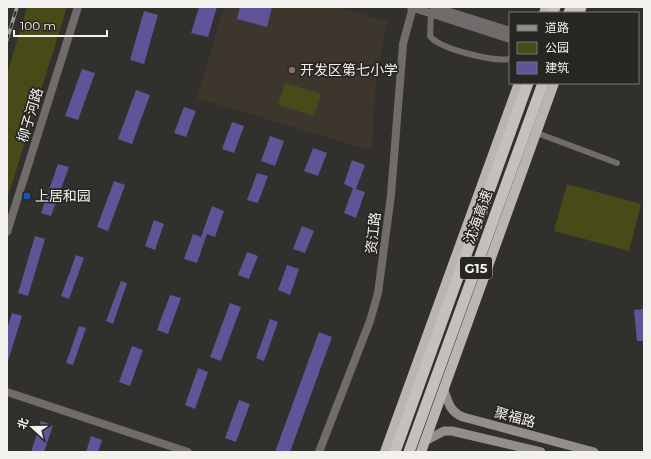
<svg xmlns="http://www.w3.org/2000/svg" width="651" height="459" font-family="Montserrat,'Noto Sans SC',sans-serif">
<rect width="100%" height="100%" fill="#32302c"/>
<path fill="#3d362d" d="M224,7h113l50,15 -12,65 -3,64 -175,-53z"/>
<path fill="#474b17" d="M27,7h40l-60,193v-126z
M285,83l36,11 -7,22 -36,-11z
M567,184l74,20 -12,47 -75,-20z"/>
<path fill="#605398" d="M199,7h18l-9,30 -17,-4z
M240,7h32l-5,20 -30,-8z
M144,11l14,4 -14,49 -14,-4z
M82,69l13,4 -17,47 -13,-4z
M136,90l14,5 -18,49 -14,-5z
M184,107l12,4 -10,26 -12,-4z
M232,122l12,4 -10,27 -12,-4z
M270,136l14,5 -9,25 -14,-5z
M313,148l14,5 -9,23 -14,-5z
M352,160l13,5 -9,24 9,3 -9,26 -12,-5 9,-25 -9,-4z
M58,164l11,3 -18,49 -10,-3z
M257,173l11,3 -10,27 -11,-3z
M114,181l11,4 -17,46 -11,-4z
M212,206l12,5 -9,26 -8,-3 -10,29 -13,-4 9,-25 8,3z
M154,220l10,4 -9,26 -10,-4z
M302,226l12,5 -9,22 -12,-4z
M35,236l10,3 -17,57 -10,-3z
M247,252l11,4 -9,23 -11,-4z
M76,255l8,3 -15,41 -8,-3z
M287,265l12,4 -9,26 -12,-5z
M121,281l6,2 -14,41 -7,-3z
M170,295l11,3 -13,36 -11,-4z
M230,303l11,4 -20,54 -11,-4z
M643,309l1,32h-7l-3,-31z
M12,313l10,3 -14,45 -1,-32z
M270,319l8,3 -14,39 -8,-3z
M79,326l7,2 -13,37 -7,-2z
M319,332l13,5 -42,115h-15z
M132,346l11,4 -13,36 -11,-4z
M198,368l10,4 -13,37 -10,-4z
M239,400l11,4 -14,38 -11,-4z
M41,421l12,4 -9,27h-13z
M91,436l11,4 -4,12h-12z"/>
<g fill="none" stroke-linecap="round" stroke-linejoin="round">
<path stroke="#6f6c6b" stroke-width="6" d="M431,14l-1,22c9,13 64,26 80,23
M537,133l80,30"/>
<path stroke="#6f6c6b" stroke-width="8" d="M411,7l99,32
M434,7l76,24
M7,232l71,-225
M7,392l181,60
M319,452l51,-131 8,-28 13,-98 12,-151 10,-37"/>
<path stroke="#928e8d" stroke-width="9" d="M444,390c4,12 6,22 19,27l131,35
M425,441l19,-10h8l89,21"/>
<path stroke="#bab4b2" stroke-width="10" d="M544,13l2,-6
M385,452l134,-369
M421,452l133,-369"/>
<path stroke="#c6bfbd" stroke-width="11" d="M553,13l2,-6
M569,13l2,-6
M579,13l2,-6
M395,452l133,-369
M409,452l134,-369"/>
<defs>
<path id="rail" d="M7,40l10,-33"/>
</defs>
<use href="#rail" stroke="#9f9d99" stroke-width="3.5"/>
<use href="#rail" stroke="#282622" stroke-width="2" stroke-dasharray="6" stroke-linecap="butt"/>
</g>
<circle fill="#8d6e63" stroke="#282622" stroke-width="1.5" cx="292" cy="70" r="4"/>
<rect fill="#1a4fb4" stroke="#282622" stroke-width="1.5" x="23" y="192" width="8" height="8" rx="2"/>
<g text-anchor="middle" dominant-baseline="central" stroke-width="3.5" stroke-linejoin="round" paint-order="stroke">
<rect fill="#282622" stroke="#b6b4b1" stroke-width="1" x="460" y="257" width="32" height="22" rx="3"/>
<g font-size="13" font-weight="bold" fill="#f3f1ee">
<text x="476" y="268">G15</text>
</g>
<g font-size="14" fill="#f3f1ee" stroke="#282622" text-anchor="start">
<text x="300" y="70">开发区第七小学</text>
<text x="35" y="196">上居和园</text>
</g>
<g font-size="14" fill="#f3f1ee" stroke="#282622">
<text transform="translate(30 115) rotate(-73)">柳子河路</text>
<text transform="translate(478 217) rotate(-70)">沈海高速</text>
<text transform="translate(373 233) rotate(-84)">资江路</text>
<text transform="translate(515 417) rotate(15)">聚福路</text>
</g>
</g>
<rect width="651" height="459" fill="none" stroke="#f3f1ee" stroke-width="16"/>
<rect x="509" y="12" width="130" height="72" fill="#282622" stroke="#797774"/>
<rect x="517" y="25" width="20" height="6" fill="#928e8d" stroke="#797774"/>
<text x="545" y="32" font-size="12" fill="#f3f1ee">道路</text>
<rect x="517" y="42" width="20" height="12" fill="#474b17" stroke="#797774"/>
<text x="545" y="52" font-size="12" fill="#f3f1ee">公园</text>
<rect x="517" y="62" width="20" height="12" fill="#605398" stroke="#797774"/>
<text x="545" y="72" font-size="12" fill="#f3f1ee">建筑</text>
<g transform="translate(32 427) rotate(291)" stroke="#282622" stroke-width="3" paint-order="stroke">
<path d="M0-3L7 15L0 10L-7 15Z" fill="#f3f1ee"/>
<text y="-6" font-size="11" font-weight="bold" text-anchor="middle" fill="#f3f1ee">北</text>
</g>
<path d="M14 30v6h93v-6" fill="none" stroke="#f3f1ee" stroke-width="2"/>
<text x="20" y="30" font-size="12" fill="#f3f1ee" stroke="#282622" stroke-width="3" paint-order="stroke">100 m</text>
</svg>
